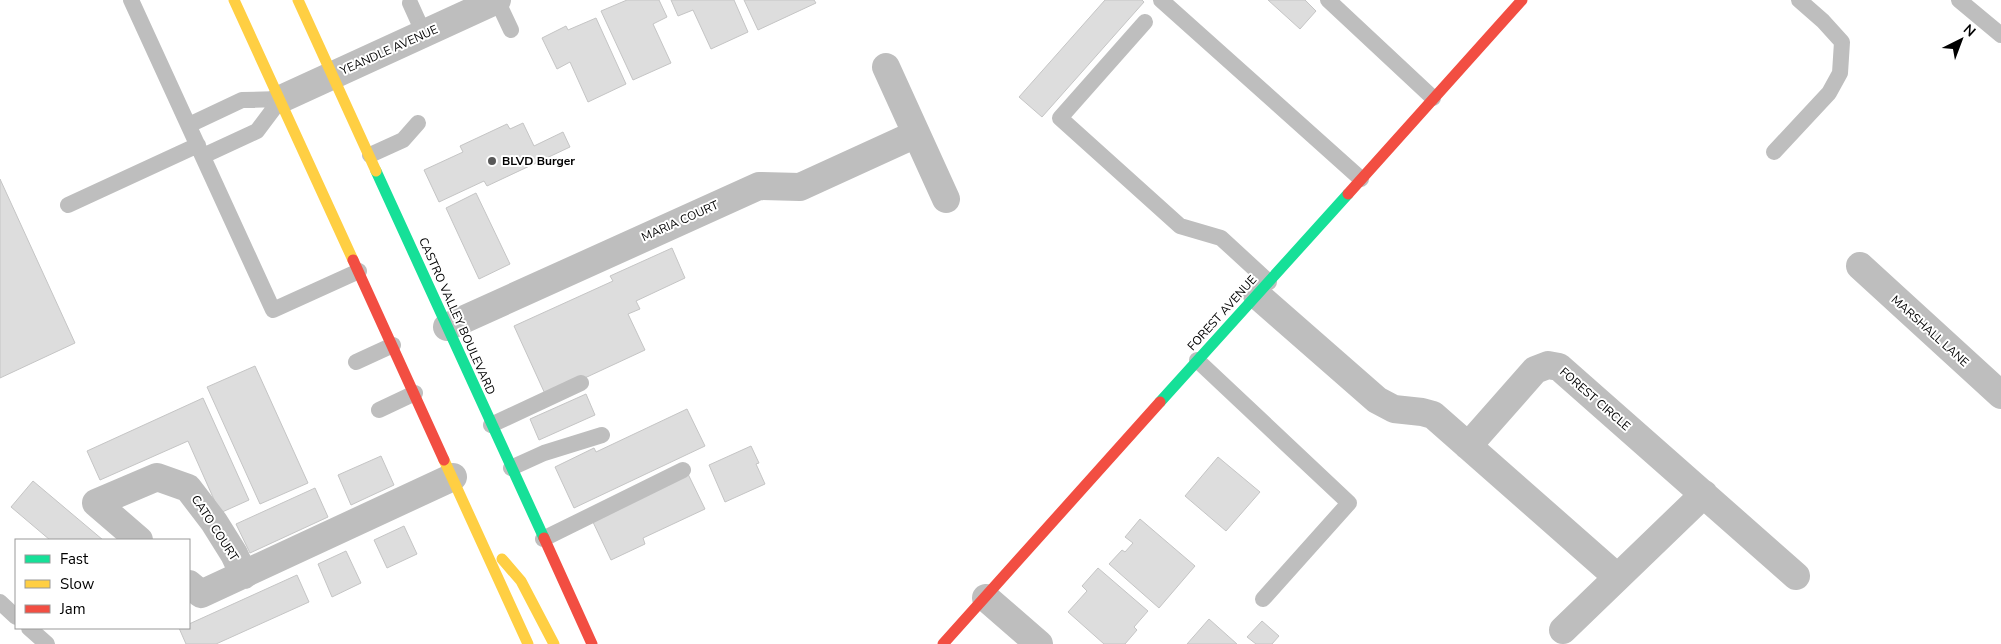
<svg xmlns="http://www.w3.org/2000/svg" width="2001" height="644" font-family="'Nunito Sans',sans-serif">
<rect width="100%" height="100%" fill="#fff"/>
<path fill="#ddd" stroke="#c5c5c5" d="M627,0h32l8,17 -14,7 18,39 -38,17 -32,-69z
M671,0h63l14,32 -37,17 -18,-39 -15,6z
M744,0h70l2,3 -58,27z
M1105,0h37l2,2 -102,115 -23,-20z
M1268,0h37l11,11 -16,18z
M596,18l30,66 -38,18 -18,-40 -13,7 -15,-31 24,-12 2,4z
M523,123l11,23 29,-14 7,15 -83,39 -3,-5 -45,21 -15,-32 39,-18 -3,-6 47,-22 3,5z
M0,179l75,164 -75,35z
M476,193l34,71 -31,15 -33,-71z
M672,248l13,30 -49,23 4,8 -12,5 17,36 -99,46 -32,-70 99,-45 -3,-5z
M255,366l53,117 -48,21 -53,-117z
M586,394l9,21 -56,25 -9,-21z
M203,398l46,102 -29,13 -32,-72 -88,39 -13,-29z
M687,409l18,37 -131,62 -19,-41 39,-19 2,4z
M751,446l8,17 -3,1 9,20 -40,18 -16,-37z
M381,456l13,29 -43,20 -13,-30z
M1218,457l42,35 -34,39 -41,-35z
M688,474l17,35 -62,29 2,6 -34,16 -19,-40z
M33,481l70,59h-53l-39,-33z
M315,488l13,29 -78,36 -14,-29z
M1140,519l55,47 -36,42 -50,-44 13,-14 3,2 8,-9 -8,-6z
M404,526l13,28 -30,14 -13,-28z
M346,551l15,32 -29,14 -14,-33z
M1098,568l50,43 -14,16 3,3 -12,14h-21l-36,-32 19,-21 -5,-5z
M297,575l12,27 -93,42h-30l-7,-16h10v-4z
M1209,619l28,25h-50z
M1262,621l17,15 -7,8h-16l-9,-7z"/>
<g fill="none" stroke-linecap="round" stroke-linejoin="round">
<path stroke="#bebebe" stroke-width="16" d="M131,0l142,310 86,-39
M497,0l14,30
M1161,0l200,179
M1328,0l105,98
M1959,0l42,35
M410,3l14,31
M1145,22l-85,96 120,108 41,12 48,44
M189,125l53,-25 39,-1
M1774,152l55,-59 11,-20 2,-31 -19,-21 -24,-21
M370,155l33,-15 15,-17
M203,156l54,-25 24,-32
M68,205l130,-60
M1197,360l152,143 -86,96
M356,362l37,-17
M379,410l36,-17
M491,425l90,-42
M511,468l33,-15 58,-18
M543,539l140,-69
M0,602l16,15
M29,628l18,16"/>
<path stroke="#bebebe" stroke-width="28" d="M886,67l60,132
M281,99l216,-99
M1860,266l141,129
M1257,295l120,105 17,9 28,3 11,3 184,162
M447,327l312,-141 41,1 116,-53
M1468,446l67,-76 13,-5 11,2 237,209
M139,540l-43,-37 61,-26 31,11 26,34 20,32 10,21
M189,584l12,10 252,-117
M986,598l53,46
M1563,630l141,-136"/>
<path stroke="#16e098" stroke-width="11" d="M376,171l168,367
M1160,402l188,-208"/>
<path stroke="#ffcf43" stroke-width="11" d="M234,0l119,260
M298,0l78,171
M444,460l84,184
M502,559l19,22 33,63"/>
<path stroke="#f24e42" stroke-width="11" d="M1348,194l174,-194
M353,260l91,200
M544,538l48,106
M943,644l217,-242"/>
</g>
<circle fill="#595959" stroke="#fff" stroke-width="2" cx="492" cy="161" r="5"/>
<g text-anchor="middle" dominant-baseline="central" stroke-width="4" stroke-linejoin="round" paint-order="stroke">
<g font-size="12" fill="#000" stroke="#fff">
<text transform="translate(389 50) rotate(-24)">YEANDLE AVENUE</text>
<text transform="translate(680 221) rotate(-24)">MARIA COURT</text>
<text transform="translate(1222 313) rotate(-48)">FOREST AVENUE</text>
<text transform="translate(457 316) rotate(66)">CASTRO VALLEY BOULEVARD</text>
<text transform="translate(1930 331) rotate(42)">MARSHALL LANE</text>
<text transform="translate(1595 399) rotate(41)">FOREST CIRCLE</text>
<text transform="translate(215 528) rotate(57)">CATO COURT</text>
</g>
<g font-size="12" font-weight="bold" fill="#000" stroke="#fff" text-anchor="start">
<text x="502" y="161">BLVD Burger</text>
</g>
</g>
<rect x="15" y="539" width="175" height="90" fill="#ffffff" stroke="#999999"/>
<rect x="25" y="555" width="25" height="8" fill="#16e098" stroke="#999999"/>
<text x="60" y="564" font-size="15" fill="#000000">Fast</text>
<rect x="25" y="580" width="25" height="8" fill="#ffcf43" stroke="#999999"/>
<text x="60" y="589" font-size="15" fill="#000000">Slow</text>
<rect x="25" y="605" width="25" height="8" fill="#f24e42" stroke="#999999"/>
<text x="60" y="614" font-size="15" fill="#000000">Jam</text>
<g transform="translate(1961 40) rotate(42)" stroke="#ffffff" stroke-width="4" paint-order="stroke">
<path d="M0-4L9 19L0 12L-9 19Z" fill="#000000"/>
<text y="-8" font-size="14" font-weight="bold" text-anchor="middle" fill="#000000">N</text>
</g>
</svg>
